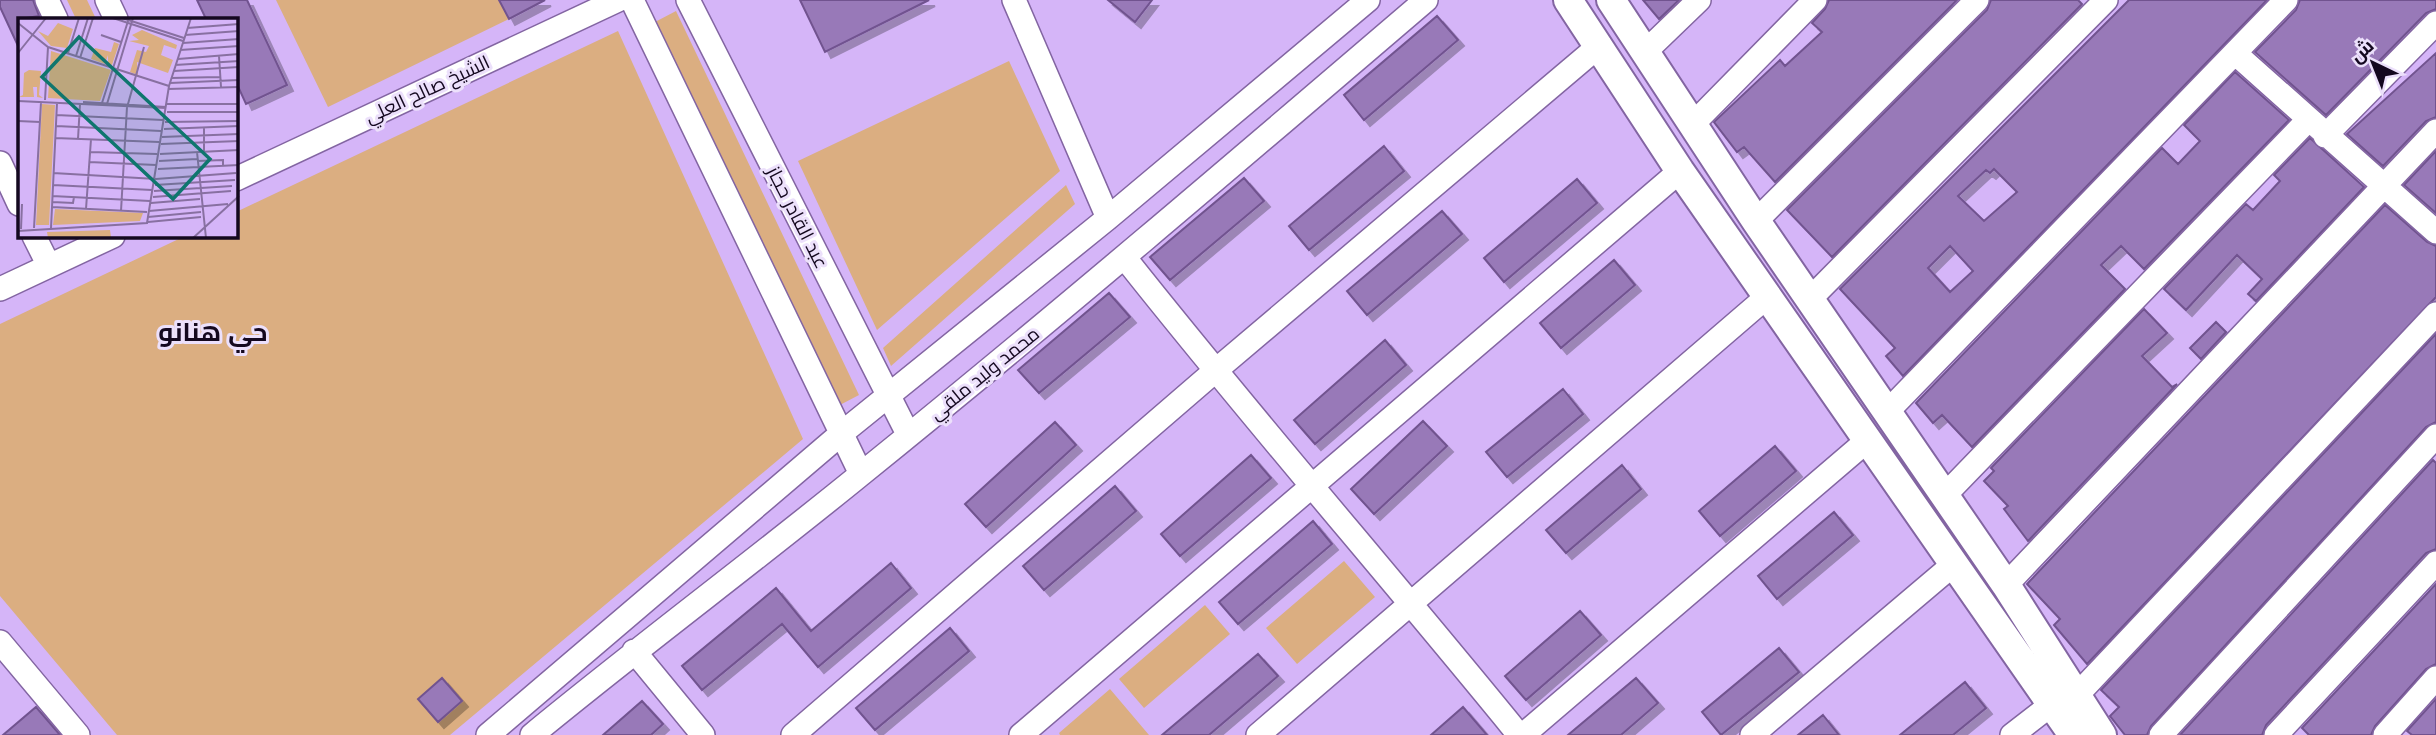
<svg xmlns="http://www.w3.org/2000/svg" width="2436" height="735" font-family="Mulish,Cairo,sans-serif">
<defs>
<filter id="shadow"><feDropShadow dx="6" dy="6" stdDeviation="0" flood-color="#0004"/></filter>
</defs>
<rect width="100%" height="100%" fill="#d5b5f8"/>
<path fill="#dbae81" d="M67,0h20l9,19h-20z
M276,0h223l10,19 -181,88z
M676,11l183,384 -21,11 -183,-384z
M618,31l185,408 -353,296h-333l-117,-139v-272l185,-88h51v-24z
M1009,61l51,110 -183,159 -79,-169z
M1066,185l9,19 -184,162 -8,-18z
M1344,561l31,36 -78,67 -31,-36z
M1205,605l25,29 -86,74 -25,-29z
M1110,689l39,46h-89l-1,-2z"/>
<path fill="#9879b8" stroke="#71538f" stroke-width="2" fill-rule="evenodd" filter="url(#shadow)" d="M0,0h33l6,16 -20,3v29l-19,-41z
M197,0h50l40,85 -41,19 -10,-22v-63h-30z
M499,0h46l-36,19z
M800,0h129l-104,52z
M1108,0h44l-17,22z
M1643,0h36l-20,19z
M1829,0h128l-182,182 -31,-35 -7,5 -23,-30 66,-62 5,6 37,-34 -10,-9 13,-14z
M1991,0h87l4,4 -250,253 -45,-47 200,-200z
M2129,0h138l-364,376 -17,-20 9,-8 -55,-59zM1994,169l23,23 -33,29 -26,-25 28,-26 4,3zM1950,246l23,25 -23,21 -22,-24z
M2300,0h136v9l-10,4 -100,102 -71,-63 41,-42z
M1437,16l21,24 -94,80 -20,-25z
M2436,53v64l-10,4 -43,45 -36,-32z
M2235,72l54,48 -145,149 -23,-23 -20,19 24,24 -153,158 -30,-32 -9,8 -17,-20 246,-255 16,16 22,-23 -16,-16z
M2310,138l54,49 -108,114 -8,-7 14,-15 -25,-24 -51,55 -22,-21 82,-85 7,6 27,-29 -6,-6z
M1384,146l20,25 -95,79 -20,-24z
M2436,151v62l-32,-28z
M1244,178l20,23 -94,79 -20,-23z
M1577,179l20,24 -93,79 -20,-24z
M2385,205l42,37 9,4v51l-349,367 -33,-39 6,-6 -33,-35z
M1442,211l20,23 -95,81 -20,-24z
M1614,260l21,25 -74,63 -21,-25z
M1109,293l21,24 -91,76 -21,-23z
M2144,309l23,24 -25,23 30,31 5,-3 -149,157 -24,-32 4,-3 -24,-25 10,-10 -3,-3z
M2216,322l10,10 -25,27 -11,-11z
M2436,334v88l-10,5 -275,299 -4,9h-22l-15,-19 9,-9 -18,-17z
M1385,340l21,25 -91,79 -21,-24z
M1563,389l20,25 -76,63 -21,-25z
M1423,421l24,25 -73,68 -23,-25z
M1055,422l21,23 -90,82 -21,-23z
M1775,446l21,25 -76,65 -21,-25z
M1251,455l20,23 -91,78 -19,-22z
M2433,460l3,3v86l-10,4 -160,172 -4,10h-82z
M1622,465l19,24 -75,64 -20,-23z
M1115,486l21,25 -92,79 -21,-24z
M1834,512l19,23 -76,64 -19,-23z
M1313,521l19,23 -94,80 -19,-22z
M891,563l20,25 -93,79 -36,-43 -80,66 -20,-24 94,-78 35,43z
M2436,584v80l-10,5 -51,57 -4,9h-62l-7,-7z
M1580,611l21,24 -75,65 -21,-24z
M950,628l19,23 -94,79 -19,-22z
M1779,648l20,24 -78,63 -19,-23z
M1258,654l20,22 -69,59h-47z
M442,678l20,23 -24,21 -20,-23z
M1636,678l22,25 -37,32h-53z
M1965,682l21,26 -33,27h-53z
M2436,699v36h-24l-5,-4z
M642,701l21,23 -12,11h-48z
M36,707l24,28h-57z
M1463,707l24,28h-56z
M1823,715l16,20h-41z"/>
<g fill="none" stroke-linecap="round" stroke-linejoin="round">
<defs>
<path id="minor" d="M47,0l9,19
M107,0l9,19
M632,0l229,474
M688,0l220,434
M1014,0l94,218
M1645,52l54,-52
M2236,54l200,178
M1693,124l122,-124
M2325,136l111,-113
M0,163l19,41
M236,179l382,-179
M1756,221l221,-221
M34,236l15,30
M1125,258c128,162 264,317 394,477
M0,289l113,-53
M1811,298l295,-298
M1887,412l399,-412
M1945,495l363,-375
M2006,585l430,-454
M0,642l78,93
M634,651l69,84
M488,735l354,-302 266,-215 260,-218
M532,735c108,-89 220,-172 328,-260 192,-155 379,-315 566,-475
M793,735l422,-364 385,-326
M1021,735l659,-564
M1258,735l511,-440
M1523,735l346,-296
M1752,735l202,-171
M2012,735l40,-31 25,-9 359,-381
M2161,735l275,-299
M2276,735l160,-172
M2385,735l51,-57"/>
<path id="major" d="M1568,0l112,171 393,564
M1611,0l145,221 250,364 96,150"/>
</defs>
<use href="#minor" stroke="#8365a2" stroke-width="26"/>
<use href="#major" stroke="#8365a2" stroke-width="32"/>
<use href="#minor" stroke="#fff" stroke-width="23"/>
<use href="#major" stroke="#fff" stroke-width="28"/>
</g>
<g text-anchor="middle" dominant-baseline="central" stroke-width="6" stroke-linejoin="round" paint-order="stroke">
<g font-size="19" fill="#14081f" stroke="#ece0fb">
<text transform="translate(427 89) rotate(-25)">الشيخ صالح العلي</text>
<text transform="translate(798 217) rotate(63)">عبد القادر حجاز</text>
<text transform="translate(984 373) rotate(-39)">محمد وليد ملقي</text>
</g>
<g font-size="26" font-weight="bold" fill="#14081f" stroke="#ece0fb">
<text x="213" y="331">حي هنانو</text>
</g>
</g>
<g transform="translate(18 18)">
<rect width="220" height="220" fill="#d5b5f8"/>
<path d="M40,5l15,6 -6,19 -16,-2 -13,-15 10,5zM124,12l35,15 -1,4 -12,-4 -3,10 12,5 -5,13 -31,-11 1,13 -8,-3 7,-22 9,2 3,-6 -20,-5 10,-1 -7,-5zM96,24l5,2 -7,21 -4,-1v-9l-3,9 -14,-5 4,-11 16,4zM33,33l60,19 -11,31 -52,-3zM11,52l12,1 -2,24 4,3 -6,-1v-10h-4l1,10h-15l4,-2 1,-22zM24,86l13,1 -6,120h-13zM37,191l88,4 -3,8 -87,4zM92,212l1,7 -16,1h-47l-1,-6z" fill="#dbae81"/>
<path fill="none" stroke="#8870a1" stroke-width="2" d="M95,0l70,23M104,0l62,20M0,5l30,24 121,39M169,10l52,-4M83,17l20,7M167,17l54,-4M165,25l56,-4M162,32l59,-4M0,35l28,-35M50,35l11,-35M58,38l12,-38M201,38l2,31M62,40l13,-40M160,41l61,-5M157,47l64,-4M156,53l65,-4M153,60l49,-1M152,65l69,-3M150,71l71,-2M27,82l3,-53M0,83l148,7M65,84l83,5M84,85l27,-85M89,86l26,-86M110,86l16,-57M149,86h72M149,94h72M38,97l107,5M0,103l22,1M147,104l74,-1M38,108l105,5M146,111l75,-3M144,119l77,-3M37,120l104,4M60,121l2,-35M143,126l78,-3M186,133v-24M72,134l67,2M179,134l9,86M142,136l79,-4M141,143l38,-2M179,143l26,-1v5M71,144l67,3M140,151l81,-4M35,155l103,6 80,-6M35,167l99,5M137,167l80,-5M136,173l78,-5M34,178l98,5M135,179l78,-6M34,184l21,1 1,-6M133,185l49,-4M34,189l95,5M68,191l5,-70M103,193l6,-104M131,193l79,-7M130,199l53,-5M130,204l53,-5M16,210l7,-126M33,210l6,-125M3,211l1,-25M0,213l129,-8 22,-137 22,-68M175,220l46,-42"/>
<path fill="#0f766e" fill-opacity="0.15" stroke="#0f766e" stroke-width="3.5" d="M61,19l131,122 -37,40 -131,-122z"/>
<rect width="220" height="220" fill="none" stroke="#14081f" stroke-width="3.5"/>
</g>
<g transform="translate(2373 63) rotate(317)" stroke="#ece0fb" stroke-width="5" paint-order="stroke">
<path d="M0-5L12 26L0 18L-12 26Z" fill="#14081f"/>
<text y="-10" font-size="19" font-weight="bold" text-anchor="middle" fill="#14081f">ش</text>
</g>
</svg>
